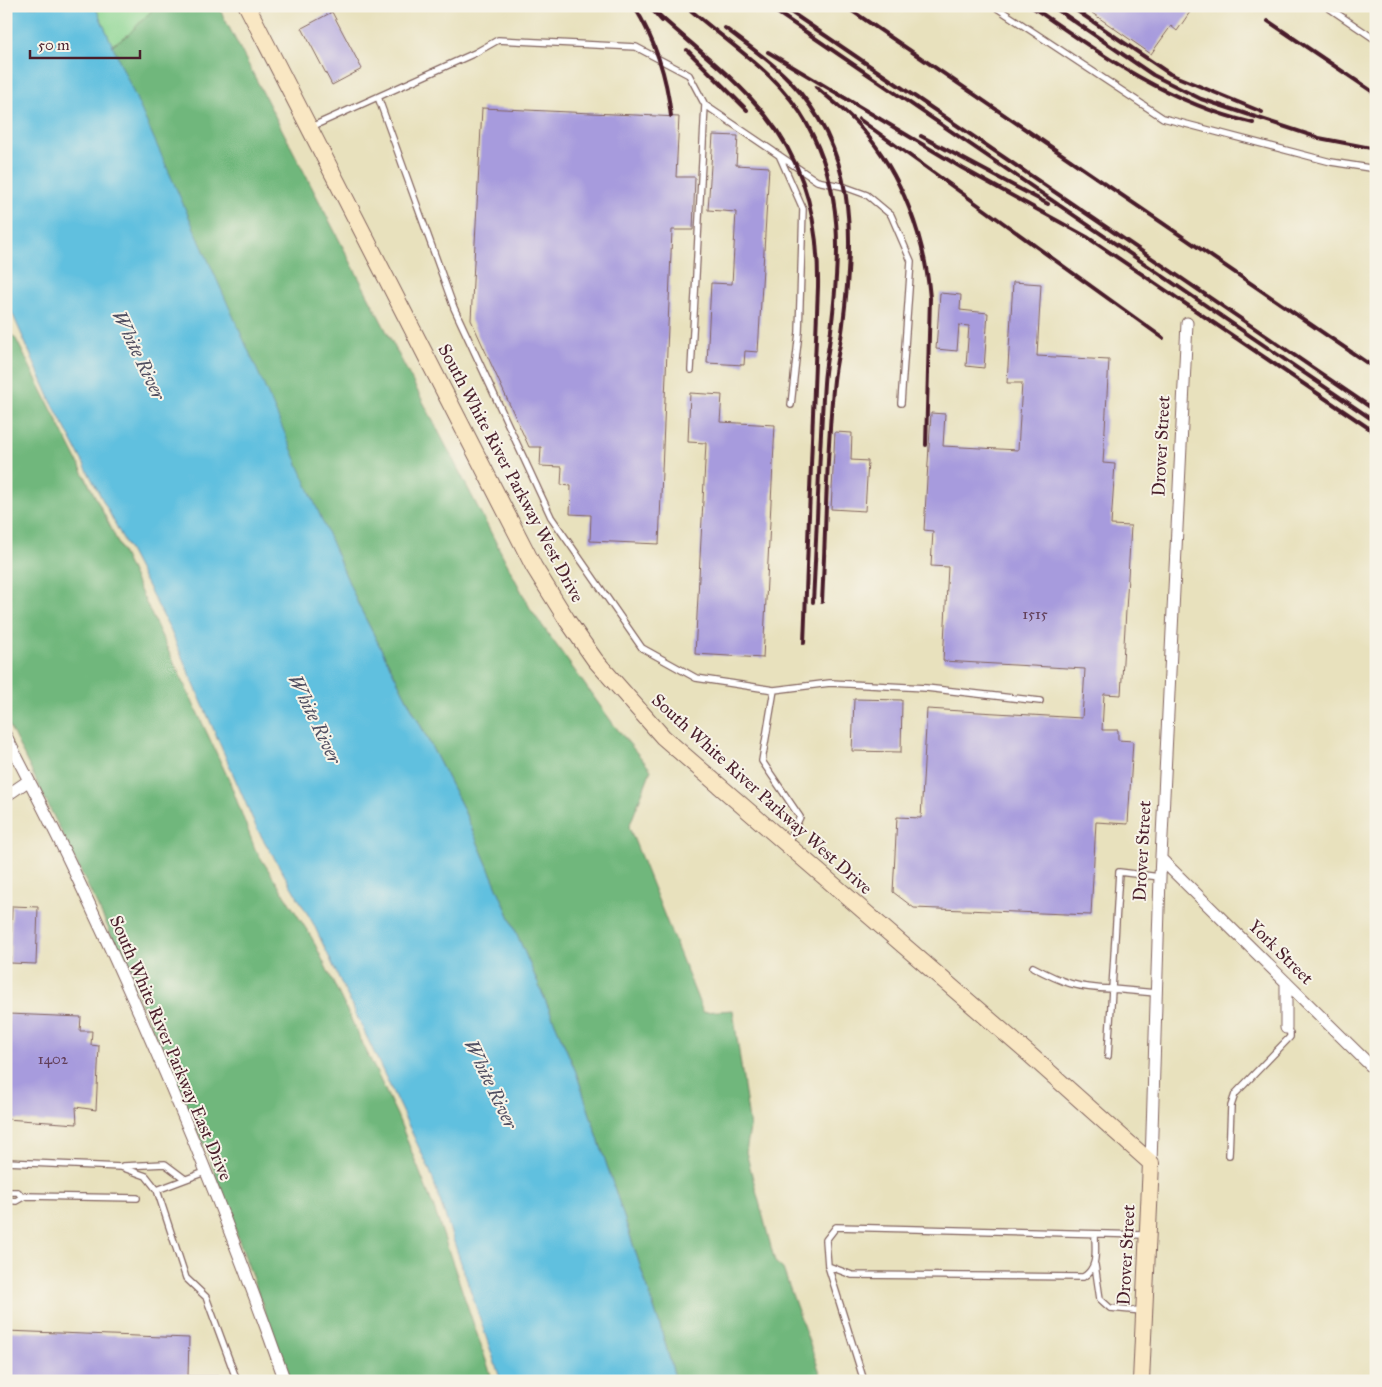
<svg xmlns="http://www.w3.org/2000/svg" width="1382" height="1387" font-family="'IM FELL Great Primer',serif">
<rect width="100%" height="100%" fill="#f7f3e8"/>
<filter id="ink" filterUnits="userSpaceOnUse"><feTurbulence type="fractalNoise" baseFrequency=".02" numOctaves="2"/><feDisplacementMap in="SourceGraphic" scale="10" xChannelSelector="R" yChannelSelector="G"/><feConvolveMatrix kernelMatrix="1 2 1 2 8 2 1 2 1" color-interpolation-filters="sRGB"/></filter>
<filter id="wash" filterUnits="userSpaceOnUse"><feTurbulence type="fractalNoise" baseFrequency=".0096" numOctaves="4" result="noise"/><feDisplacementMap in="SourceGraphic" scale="20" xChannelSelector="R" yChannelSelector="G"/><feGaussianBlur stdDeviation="1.12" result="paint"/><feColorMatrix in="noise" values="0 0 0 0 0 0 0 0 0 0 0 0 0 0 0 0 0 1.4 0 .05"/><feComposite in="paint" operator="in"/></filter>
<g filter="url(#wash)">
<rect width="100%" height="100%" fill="#e8e1bd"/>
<path fill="#8bd692" stroke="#6a7a5e" d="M95,6h61l-28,29 -16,10z"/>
<path fill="#70b77c" stroke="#5d6b54" d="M156,6h62l313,604 83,115 37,45 -22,57 74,185 30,-2 17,118 -4,24 29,110 8,7 40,112h-147l-15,-52 -85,-257 -114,-266 -104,-202 -246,-559 16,-10z
M6,330l10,9 94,187 119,254 26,69 57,89 85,177 37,93 59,173h-203l-83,-229 -102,-231 -99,-202z"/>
<path fill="#61c0df" stroke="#567085" d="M6,6h89l179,402 84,196 104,202 114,266 85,257 15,52h-175l-71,-210 -117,-248 -56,-94 -88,-202 -118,-226 -45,-102z"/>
<g id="blocks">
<path fill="#a79bdd" d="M1082,6h112l-17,25 -6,-5 -20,28z
M332,12l30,57 -30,16 -30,-57z
M482,108l197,9 -3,60h19l-2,53h-21l-13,314 -69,-3 1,-26 -21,-1 1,-28 -10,-1 1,-18 -22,-1 1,-19h-12l-58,-127z
M713,135l25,1 -2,29 33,2 -11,185 -13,-1 -1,14 -37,-2 4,-80 21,1 4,-72 -28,-2z
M1013,282l28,2 -4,72 72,4 -6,103 12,1 -4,61 20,1 -10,169 -17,-1 -2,36h16v10l15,1 -5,83 -32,-2 -5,93 -177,-7 -21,-16 4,-75 24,1 6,-109 155,9 3,-49 -142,-8 5,-94 -17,-1 2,-35 -9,-1 7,-117 14,1 -2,32 75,4 4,-67h-15z
M940,293l21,2 -1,15 28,3 -4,55 -18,-2 3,-40 -10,-1 -2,26 -21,-2z
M690,393l32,2 -2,27 55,3 -12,233 -68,-4 11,-211 -18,-1z
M835,432l17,1 -1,27 17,1 -3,50 -34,-2z
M854,699l48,1 -1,52 -49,-1z
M12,906l26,1 -2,57 -26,-1z
M8,1014l73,3 -1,14h12l-1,14 8,1 -3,64 -20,-3 1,17 -71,-5z
M6,1331l183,7 -1,38h35v5h-217z"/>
</g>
</g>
<g filter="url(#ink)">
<use href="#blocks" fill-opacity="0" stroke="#81635e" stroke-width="1"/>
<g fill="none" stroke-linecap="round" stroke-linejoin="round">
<defs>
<path id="lane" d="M994,6l169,112 168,44 45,7
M1326,6l50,34
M378,97l76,211 97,209 91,131 54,30 78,12 -12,71 38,56 -12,25
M311,127l164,-74 23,-13 138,7 53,28 16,30 112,76 28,6 22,8 24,20 20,46 -10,142
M779,155l24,54 -4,123 -8,73
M691,370l14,-265
M774,690l56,-7 96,5 114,13
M1033,967c30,16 44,21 79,22l-4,67
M1156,993l-44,-4 7,-117 41,5
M1229,1155l2,-49 4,-12 55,-57v-4l-4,-5
M6,1162l115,5 25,9 11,14 29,88 20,19 31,84
M123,1166l42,-2 20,15
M157,1190l48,-18
M6,1192h12l3,4
M6,1200l10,1 9,-5 112,2
M1095,1265l5,34 10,9 32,3
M828,1266l24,9 231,2c16,-9 12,-27 12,-43
M864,1381l-36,-115 -2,-26 10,-13 309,8"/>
<path id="street" d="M6,736c23,45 47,90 68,135 79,166 150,336 211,510
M6,796l22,-15
M1161,859l215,212
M1286,1028v-46
M1151,1163l9,-286 27,-554"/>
<path id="secondary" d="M247,6l287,561 33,53 28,40 68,77 366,317 122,109 -10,218"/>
</defs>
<use href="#lane" stroke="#81635e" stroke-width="8"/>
<use href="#street" stroke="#81635e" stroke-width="13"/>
<use href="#secondary" stroke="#81635e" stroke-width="18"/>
<use href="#lane" stroke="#fff" stroke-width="5.5"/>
<use href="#street" stroke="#fff" stroke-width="11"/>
<use href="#secondary" stroke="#f9e7c3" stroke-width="16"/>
<path stroke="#4a1f2b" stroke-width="4" d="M634,6c21,34 33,71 37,110
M649,6l13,15
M686,6c42,38 93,67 121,118 37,67 33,132 24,206 -2,18 -6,35 -7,53 -5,73 -7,146 -11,219
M768,6l608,416
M782,6l594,405
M845,6l531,363
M1031,6c70,49 137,97 222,117
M1052,6l101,69 48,24 118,39 57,11
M1070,6l100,68 92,38
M659,15c35,32 77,63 107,101 40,49 53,110 52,171l-14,356
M1268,21l108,73
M725,28c21,16 45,32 64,52 68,71 65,154 54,244 -2,19 -7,37 -9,56 -8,74 -8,149 -12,222
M687,50l60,60
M768,52l194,116 125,69 289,196
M816,87c16,14 33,26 46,42 40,45 63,109 68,169l-4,147
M859,119l304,219
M921,136l127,68"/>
</g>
</g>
<g text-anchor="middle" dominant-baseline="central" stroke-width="4" stroke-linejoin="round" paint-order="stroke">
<g font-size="15" fill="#613e58">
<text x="1035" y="614">1515</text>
<text x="53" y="1059">1402</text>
</g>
<g font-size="18" fill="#4a1f2b" stroke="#f7f3e8">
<text transform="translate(1161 446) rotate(-87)">Drover Street</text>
<text transform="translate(511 473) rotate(62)">South White River Parkway West Drive</text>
<text transform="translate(762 794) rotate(42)">South White River Parkway West Drive</text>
<text transform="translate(1142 851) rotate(-87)">Drover Street</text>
<text transform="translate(1281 952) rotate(45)">York Street</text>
<text transform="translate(171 1048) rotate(67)">South White River Parkway East Drive</text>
<text transform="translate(1126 1255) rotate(-87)">Drover Street</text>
</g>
<g font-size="19" font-style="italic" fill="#514f61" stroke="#f7f3e8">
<text transform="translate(139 355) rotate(64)">White River</text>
<text transform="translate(315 719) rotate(64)">White River</text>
<text transform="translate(491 1084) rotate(64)">White River</text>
</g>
</g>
<rect width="1382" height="1387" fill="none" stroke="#f7f3e8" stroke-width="25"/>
<path d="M30 50v8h110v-8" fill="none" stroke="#4a1f2b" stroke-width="2.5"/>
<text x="38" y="50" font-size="15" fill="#4a1f2b" stroke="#f7f3e8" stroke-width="4" paint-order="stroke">50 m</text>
</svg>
